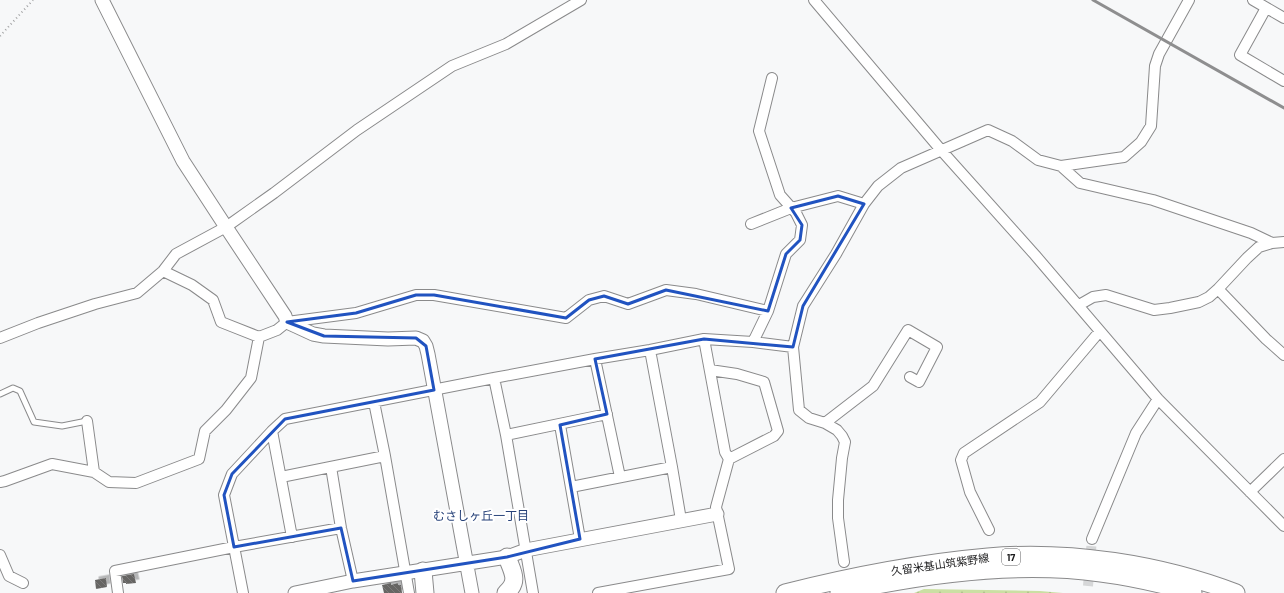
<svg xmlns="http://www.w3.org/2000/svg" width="1284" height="593" font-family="Barlow,'Noto Sans JP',sans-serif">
<defs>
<pattern id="forest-firs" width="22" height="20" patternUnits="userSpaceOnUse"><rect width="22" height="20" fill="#cbdfa3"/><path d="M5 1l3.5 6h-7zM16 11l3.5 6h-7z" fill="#aebf8c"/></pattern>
<pattern id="building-back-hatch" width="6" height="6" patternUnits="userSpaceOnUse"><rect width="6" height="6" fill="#666564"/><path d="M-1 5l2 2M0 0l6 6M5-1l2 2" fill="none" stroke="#7b7a7a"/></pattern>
<filter id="shadow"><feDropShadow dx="3.5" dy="-3.5" stdDeviation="0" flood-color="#0004"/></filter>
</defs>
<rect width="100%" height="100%" fill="#f7f8f9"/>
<path fill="url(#forest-firs)" d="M924,589l116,2 23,2h-149z"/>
<path fill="url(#building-back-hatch)" filter="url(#shadow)" d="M134,574l2,9 -10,1v-1h-3l-1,-7z
M106,578l1,9 -11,2 -1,-9z
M391,583v2l7,-2v2h3l1,8h-18l-2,-8z"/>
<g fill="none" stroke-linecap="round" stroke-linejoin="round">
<path stroke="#d6d7d8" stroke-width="10" stroke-dasharray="10 5" stroke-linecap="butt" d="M1088,586l4,-47"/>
<defs>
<path id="service" d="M0,394l13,-6 7,3 14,31 28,4 25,-5"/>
<path id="minor" d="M814,0l127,150 94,105 123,144 126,127
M1253,0l31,18
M1266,8l-26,47 44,26
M1061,166l63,-9 17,-15 10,-16 4,-60 4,-12 30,-54
M751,224l40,-16 47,-12 26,8
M163,271l29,14 21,15 8,22 38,15 18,-7 10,-8 69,-9 60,-18h18l132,23 23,-18 15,-4 24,8 38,-14 30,4 72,17
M1218,289l48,50 18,16
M1079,305l14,-8 13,-2 48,15 16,-2 29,-6 10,-5 9,-8 29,-31 12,-11 13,-4 12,-1
M0,338l38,-15 57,-19 42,-11 26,-22 13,-17 50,-27 48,-34 83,-63 95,-64 54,-22 75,-44
M753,342l15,-31 18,-57 14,-14 2,-15 -6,-12 -16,-18 -21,-64 13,-53
M650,350l22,117 9,53
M595,359l25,118
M710,370l27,4 27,8 14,49 -4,5 -45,23
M494,378l12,57 27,158
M374,402l11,54 24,137
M87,421l7,51
M825,423l48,-37 35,-56 29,17 -18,35 -9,-5
M560,425l20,114
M272,431l20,106
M506,435l101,-21
M331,467l10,61 12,53
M281,477l104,-21
M0,482l5,-1 47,-17 42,8 15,10 27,1 63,-24 6,-28 21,-21 25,-32 8,-41
M571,487l101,-20
M1250,492l34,-33
M989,530l-19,-38 -9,-32 3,-7 76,-51 60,-71
M1092,539l44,-106 22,-34
M0,555l9,21 14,7
M844,562l-6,-44v-18l4,-42 3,-16 -3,-6 -5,-6 -12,-7 -16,-5 -10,-8 -6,-63 10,-41 33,-52 28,-50 14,-18 23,-18 87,-38 24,11 26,19 23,6 19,17 73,17 98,33 21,10
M118,593l-3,-22 119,-24 107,-19
M243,593l-19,-98 8,-21 40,-43 13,-12 209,-41 101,-19 55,-9 54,-11 49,3 40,5
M598,593l131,-24 -13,-62 13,-48 -4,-7 -21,-113"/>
<path id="tertiary" d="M102,0l81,161 43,66 59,89 2,6 26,12 11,2 64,3 28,-1 7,3 3,5 2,8 44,239
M295,593l58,-12 154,-24 19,-7 191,-36"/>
<path id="primary" d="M423,571l2,22
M506,593c14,-12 6,-22 1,-36
M785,593c67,-17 135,-30 203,-36 81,-7 172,7 248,36
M839,593c84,-19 177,-32 262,-20 31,4 62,11 92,20"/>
</defs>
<use href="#service" stroke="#8a8a8b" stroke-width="7"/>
<use href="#minor" stroke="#8a8a8b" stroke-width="12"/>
<use href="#tertiary" stroke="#8a8a8b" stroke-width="15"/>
<use href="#primary" stroke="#8a8a8b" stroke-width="19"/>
<path stroke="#a2a3a4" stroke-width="2" stroke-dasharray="1 3" stroke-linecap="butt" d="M0,36l33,-36"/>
<use href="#service" stroke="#fff" stroke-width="5"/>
<use href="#minor" stroke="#fff" stroke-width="10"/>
<use href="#tertiary" stroke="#fff" stroke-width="13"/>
<use href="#primary" stroke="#fff" stroke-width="17"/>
<path stroke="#8e8e8f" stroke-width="3" d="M1093,0l191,108"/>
</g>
<path fill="none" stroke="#2153c0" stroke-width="3" stroke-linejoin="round" d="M838,196l26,8 -61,102 -10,41 -89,-8 -109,20 12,55 -47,11 20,114 -73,18 -154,24 -12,-53 -107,19 -10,-52 8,-21 53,-55 149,-29 -8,-44 -10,-8 -92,-2 -37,-14 69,-9 60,-18h18l132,23 23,-18 15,-4 24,8 38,-14 102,21 18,-57 14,-14 2,-15 -11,-17z"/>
<g text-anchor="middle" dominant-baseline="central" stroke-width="4" stroke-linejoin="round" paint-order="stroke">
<rect fill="#fff" stroke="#616162" stroke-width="1" x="1002" y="549" width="18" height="16" rx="3"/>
<g font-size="10" font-weight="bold" fill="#1d1d1e">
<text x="1011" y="557">17</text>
</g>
<g font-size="11" fill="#1d1d1e" stroke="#fff">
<text transform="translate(940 564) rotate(-8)">久留米基山筑紫野線</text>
</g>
<g font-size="12" fill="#274279" stroke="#fff">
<text x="481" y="515">むさしヶ丘一丁目</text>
</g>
</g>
</svg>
